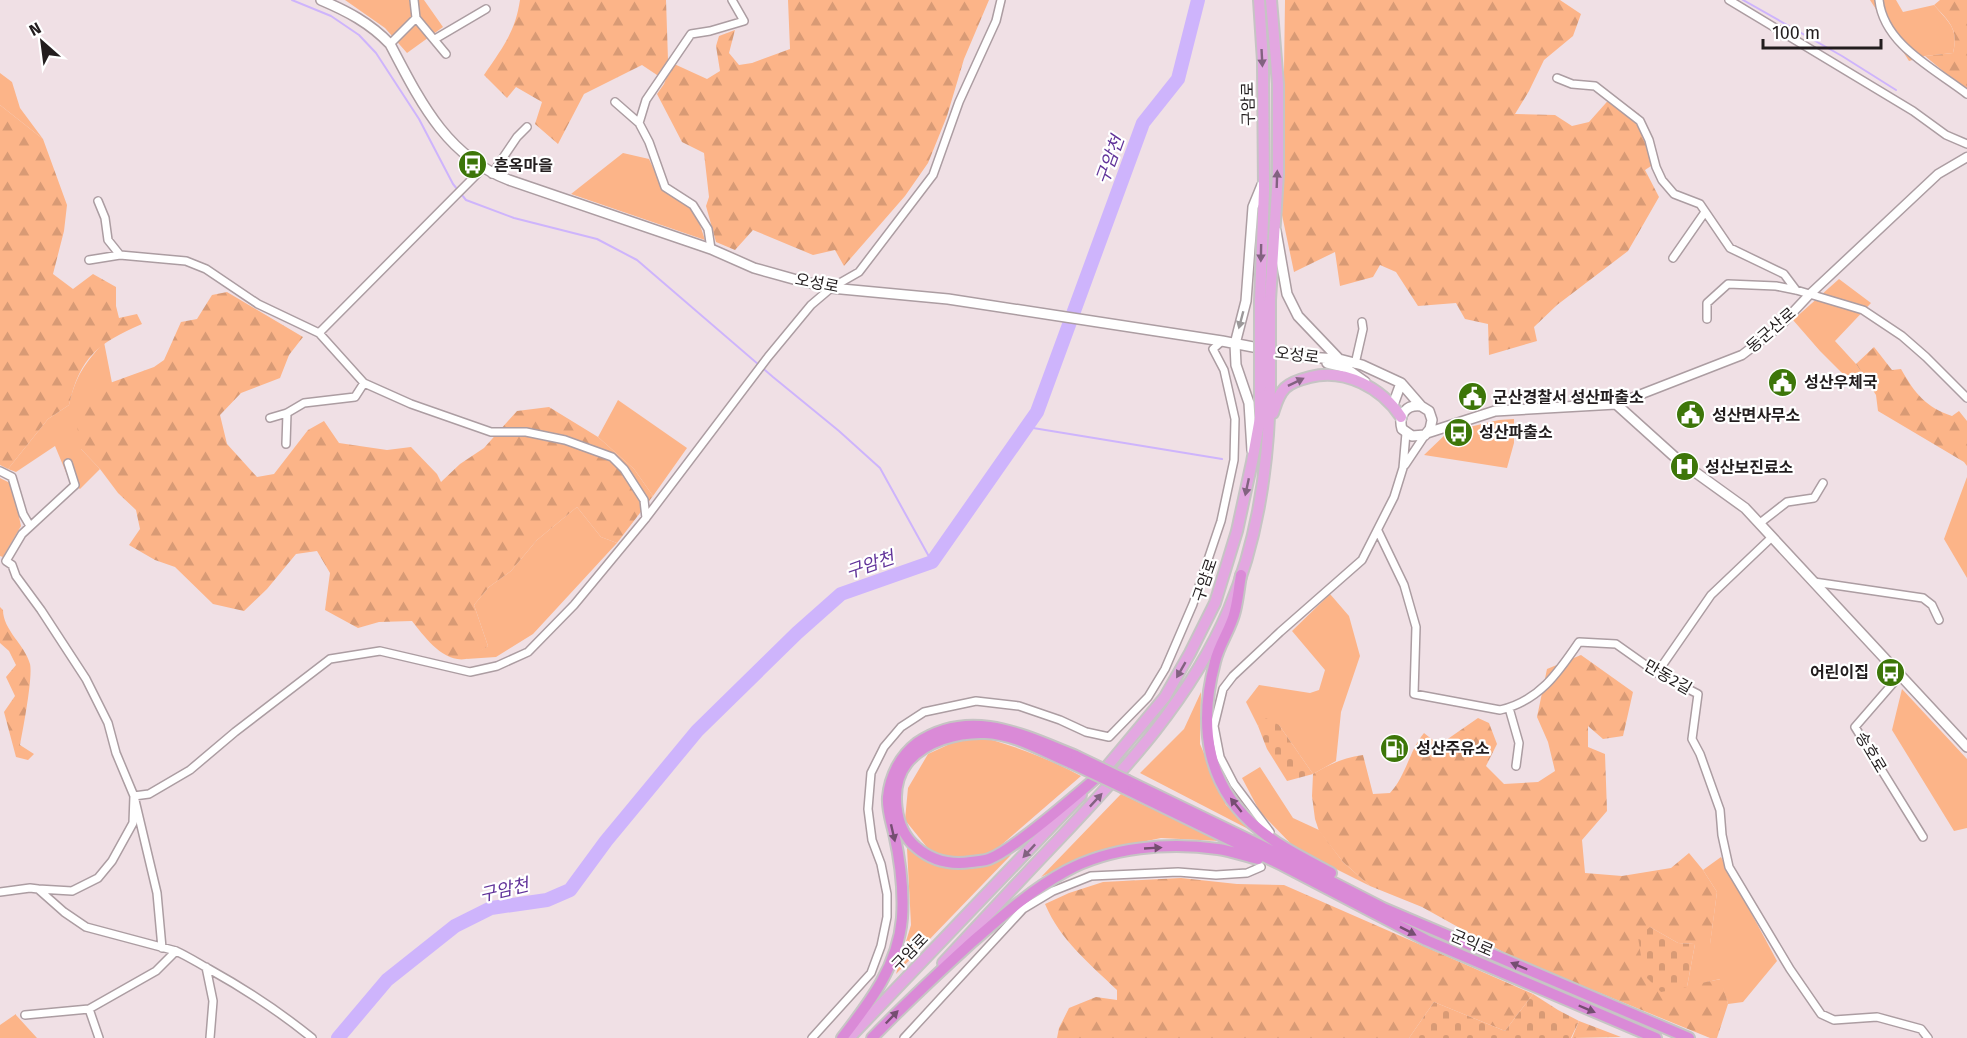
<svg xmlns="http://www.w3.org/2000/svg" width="1967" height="1038" font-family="'Fira Sans','Noto Sans KR',sans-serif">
<defs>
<pattern id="forest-firs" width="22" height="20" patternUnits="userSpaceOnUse" patternTransform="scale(1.5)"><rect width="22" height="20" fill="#fcb488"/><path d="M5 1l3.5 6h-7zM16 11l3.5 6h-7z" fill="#d89a75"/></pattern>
<pattern id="cemetery-stones" width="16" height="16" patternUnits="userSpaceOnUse" patternTransform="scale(1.5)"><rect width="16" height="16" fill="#fcb488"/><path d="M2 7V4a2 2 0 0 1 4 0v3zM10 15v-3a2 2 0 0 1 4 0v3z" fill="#d89a75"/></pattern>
</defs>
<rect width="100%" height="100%" fill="#f0e0e5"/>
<path fill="#fcb488" d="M345,0h79l19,27 -36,26 -22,-25z
M1870,0h26l7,12 31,-7c15,18 25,23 19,48l-28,3 -16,5z
M0,73l12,9 8,26 23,31 -43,-34z
M623,153l26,6 15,32 26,17 10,17 5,15 -134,-46z
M1839,279l32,24 -36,38 21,23 11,17 -9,8 -38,-38 -27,-31z
M104,342l8,41 -16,6 -15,60 19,20 -20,20 -10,-7 -15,-36 -39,26 -8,-3 40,-50 21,-14c7,-30 15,-40 35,-63z
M618,400l69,48 -34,48 -19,-27 -36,-32z
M1514,419v24l-7,25 -83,-13 24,-23 51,-12z
M1967,477v101l-23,-39z
M0,478l12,6 9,42 -18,31 -3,-1z
M577,507l24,30 16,6 -84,91 -37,23 -30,2 22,-13 -14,-41 15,-18 22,-16 26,-31z
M1330,594l19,22 11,40 -19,56 -5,49 -23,13 -34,-49 -18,-1 -3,2 -12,-24 13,-17 51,8 9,-3 6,-20 -33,-39z
M1902,689l65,70v69l-13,3 -62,-101z
M1201,692l-1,52 26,61 30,28 -116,-60 44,-44z
M982,737c35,10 68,22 99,39l-90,78 -35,5 -26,-8 -25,-31 3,-32 20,-34 24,-11z
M1260,767l33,51 26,12 24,32 27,24 -74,-37 -36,-37 -18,-34z
M1121,794l99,47 -59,-3 -67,14 -53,25z
M907,848l29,18 35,3 40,-14 -115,119 15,-49z
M1721,857l56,104 -34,41 -15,2 -8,-25 -33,8 8,-43h15l7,-52 -14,-22z
M16,1014v1l21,23h-37v-13z"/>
<path fill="url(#forest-firs)" d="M520,0h146l2,60 -8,17 -18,-12 -58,29 -26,50 -23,-20 7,-22 -26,-15 -9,11 -23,-23c18,-27 31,-42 36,-75z
M788,0h201l-25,59 -17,57 -19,47 -23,33 -61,70 -9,-16 -22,5 -60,-25 -18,20 -19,-8 -10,-36 3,-9 -5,-44 -22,-11 -25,-48 7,-10 8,-21 35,16 13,-8 -4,-25 3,-10 16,-6 -6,23 10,12 13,-2 38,-14z
M1285,0h275l21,14 -8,22 -29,24 -15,31 -14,23 40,1 17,11 17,-4 24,-27 26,19 15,50 -9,6 14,27 -31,54 -71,54 -23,22 3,14 -48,14 -1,-31 -23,-5 -9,-16 -38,3 -22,-34 -16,-7 -7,12 -33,9 -5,-34 -41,20 -12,-57z
M1940,0h27v91l-42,-35 28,-3c6,-25 -4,-31 -19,-48z
M0,105l43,34 24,66 -3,26 -11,43 20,15 20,-15 23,13v19l3,12 18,-4 5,10c-44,19 -62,33 -73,81l-21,14 -40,50 -8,-4z
M227,292l76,45 -14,18 -9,23 -39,15 -21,22 7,29 30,33 17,-3 34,-44 16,-9 15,22 48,7 24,-3 26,27 4,8 19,-18 24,-16 33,-37 32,-4 49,30 36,32 19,27 -36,47 -16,-6 -24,-30 -40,33 -26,31 -22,16 -15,18 14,41c-6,4 -15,11 -22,13 -23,4 -42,-23 -54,-38l-33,1 -21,6 -33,-18 5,-37 -13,-22 -21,3 -29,35 -23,22 -31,-7 -38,-37 -20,-7 -26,-15 11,-16 -4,-19 -18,-17 -18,-24 -19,-20 -5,-29 20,-32 58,-21 10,-7 17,-38 16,-3 15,-24z
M1874,347l18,23 9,-1c14,25 25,38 51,47l7,-5 8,10v45l-3,-4 -86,-51 -2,-16 -20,-31z
M0,607l3,3c0,20 22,35 27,54 3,13 -7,65 -10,81l14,9 -6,6 -12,-3 -12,-45 11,-16 -9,-19 10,-12 -7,-14 -9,-8z
M1581,655l52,37 -10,44 -20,3 -15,-13v21l17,7 2,57 -25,29 3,33 37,3 49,-8 18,-15 14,17 14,22 -7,53 -32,-2 -28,-16 11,64 60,-12 7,25 -11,34h-7l-198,-81 -90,-50 -52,-21 -27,-24 -24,-31 -4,-12 -3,-23 1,-22c17,-10 30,-16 50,-19l10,39 17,-1c16,-17 19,-42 34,-60l15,12 39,-27 11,5 8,21 -11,22 18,18 34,-2 17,-11 -7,-29 -11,-25 10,-48z
M1181,878l56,6 47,1 249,109 -28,37 -71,-29 -25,36h-352l2,-10 10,-20 27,-11 21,3v-10c-27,-26 -57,-50 -72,-86l24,-11 34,-11z
M1579,1021l42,16 -49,1z"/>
<path fill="url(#cemetery-stones)" d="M1266,718l13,7 34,49 -26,7 -20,-32 -9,-23z
M1650,927l28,16 17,1 -8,43 -26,5 -17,-17 -6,-38z
M1533,994l25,16 21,11 -8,17h-162l25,-36 71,29z"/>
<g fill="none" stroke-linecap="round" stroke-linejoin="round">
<path stroke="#ceb4fc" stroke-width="2" d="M292,0l39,16 28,19 17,18 43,66 34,65 13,16 48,18 83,21 40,21 136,117 66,54 41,37 52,94
M1743,0l99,56 54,34
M1027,427l195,32"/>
<path stroke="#ceb4fc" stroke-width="14" d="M338,1038l49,-58 68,-54 36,-18 56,-8 23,-10 36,-49 91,-110 100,-98 44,-39 91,-32 105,-150 106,-289 35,-44 20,-79"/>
<defs>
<path id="minor" d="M1729,0l184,111 33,24 21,9
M1879,0c5,45 56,69 88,94
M416,18l30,36
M435,39l51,-30
M390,44l26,-26 -2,-18
M1557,78l15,6 23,2 45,35 9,19 7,27 6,13 12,14 26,10 30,44 54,26 12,16
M615,102l24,21 10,19 16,45 28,18 15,24 3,20
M639,123l7,-23 45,-66 19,-3 34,-10 -12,-21
M482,169l-163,164 45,50 47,21 80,28h35l39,8 47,17 12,12 20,31 2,18
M492,174l25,-37 10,-10
M98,201l7,17 3,22 12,15 66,6 20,8 52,35 61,29
M1673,258l32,-46
M89,260l31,-5
M1707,319v-16l21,-19 48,2 20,4 67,20 39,26 24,21 41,41
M1355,364l8,-35 -1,-7
M270,418l17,-5 17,-10 51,-6 9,-14
M286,444l1,-31
M1405,465l20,-30
M0,471l12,6 11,37 7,12
M1760,523l27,-21 27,-4 9,-15
M1378,531l26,54 12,42 -2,67 86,16c39,-9 58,-37 79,-68l37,2 41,29 41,21 -6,45 8,15 20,56 2,25 7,32 61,102 31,45 13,6 43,-3 44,12 7,9
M1814,582l109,16 9,7 7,15
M1657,673l54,-78 61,-58
M1901,674l-46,53 68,110
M1509,708l10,35 -3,23
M1270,832l-36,-48 -14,-27 -6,-31 9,-37 10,-13 47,-44 82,-72 32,-63 9,-29 3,-35
M38,889l34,2 26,-13 14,-17 21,-38 1,-27 -18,-43 -8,-30 -22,-44 -45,-69 -25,-34 -4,-11 -6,-4 16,-27 53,-49 -7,-22
M0,892l30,-4 8,1 26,23 22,15 90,24c11,5 22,12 33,18 36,20 71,43 103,69
M162,948l-5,-55 -23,-97 15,-2 41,-24 45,-38 95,-73 50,-8 90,21 27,-6 31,-14 46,-47 72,-87 122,-161 43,-52 20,-17 28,-16 74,-97 26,-73 37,-81 5,-21
M206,967l7,34 -3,37
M89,1009l10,29
M25,1015l64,-6 67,-38 20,-20
M812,1038l59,-65 10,-27 6,-29v-23l-6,-30 -9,-24 -4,-31 3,-36 13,-26 17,-20 23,-15 52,-11 43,5 41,14 26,12 23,5 39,-40 17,-28 28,-65 28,-83 13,-61 1,-41 -11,-49 -11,-21 9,-8
M904,1038l119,-129 30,-18 38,-15 87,-4 38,3 31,-2 14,-6"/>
<path id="tertiary" d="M1616,404l126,-49 38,-29 29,-31 129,-121 29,-17"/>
<path id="secondary" d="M321,0c26,11 49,23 69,44 30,57 56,112 119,136l202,69 43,19 43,12 34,8 117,11 274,42 83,16 34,2 23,6 39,18 20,23 8,5 3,9 -2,9 -5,6 -13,1 -10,-7c-4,-14 4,-25 19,-23
M1276,231l11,63 11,22 41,43
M1327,363l17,4 21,15
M1393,405l8,-22
M1427,433l68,-22 121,-7 61,55 68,49 222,239
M1252,450l-3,-47 -13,-38 -1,-21 11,-43 7,-94 9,-22"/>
<path id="primary" d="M1259,0l4,61 1,129 -4,111
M1270,300l8,-126v-90l-7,-84
M1273,413c3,-9 5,-18 12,-25 6,-6 17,-9 25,-11 35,-9 72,11 91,40
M1100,775l65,-78 25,-44 25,-50 22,-72 15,-69 8,-44v-30
M943,963c39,-42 78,-84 118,-126 65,-69 131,-140 168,-228 29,-69 40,-147 41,-222
M849,1038l232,-243"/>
<path id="trunk" d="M1241,575c-2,12 -3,24 -6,36 -4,18 -16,33 -20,51 -17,64 -9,126 46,169 21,17 46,29 70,42
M1071,763c-27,-11 -56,-29 -86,-30 -27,-1 -60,8 -78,30 -18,23 -13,66 9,84 16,14 35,18 55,15 6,-1 13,-1 18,-3 13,-5 24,-14 35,-22 27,-20 52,-42 78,-64
M1128,781l136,66 119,61 306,130
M1124,788l158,77 144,75 230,98
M842,1038c28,-36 56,-72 60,-120 2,-28 -2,-58 -8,-85 -3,-12 -7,-24 -6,-36 2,-21 12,-41 29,-54 53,-36 107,-8 159,13
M872,1038c32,-33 65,-64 99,-95 30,-26 60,-53 95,-72 44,-24 103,-29 152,-22 14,2 27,7 40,10"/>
</defs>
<use href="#minor" stroke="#ac9da2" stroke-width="10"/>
<use href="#tertiary" stroke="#ac9da2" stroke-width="11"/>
<use href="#secondary" stroke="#ac9da2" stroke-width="12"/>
<use href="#primary" stroke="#c6c4c4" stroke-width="14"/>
<use href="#trunk" stroke="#c6c4c4" stroke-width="14"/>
<use href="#minor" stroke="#fff" stroke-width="7"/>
<use href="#tertiary" stroke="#fff" stroke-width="8"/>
<use href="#secondary" stroke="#fff" stroke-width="9"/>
<use href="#primary" stroke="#e3a7e1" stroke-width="10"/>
<use href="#trunk" stroke="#da8ad7" stroke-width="10"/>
<defs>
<path id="primary-bridge" d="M1270,387v-87
M1260,388v-87"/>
<path id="trunk-bridge" d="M1076,756l52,25
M1071,763l53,25"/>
</defs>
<use href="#primary-bridge" stroke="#c6c4c4" stroke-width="14" stroke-linecap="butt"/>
<use href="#trunk-bridge" stroke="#c6c4c4" stroke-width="14" stroke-linecap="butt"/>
<use href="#primary-bridge" stroke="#e3a7e1" stroke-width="10"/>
<use href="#trunk-bridge" stroke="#da8ad7" stroke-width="10"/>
</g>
<defs><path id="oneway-solid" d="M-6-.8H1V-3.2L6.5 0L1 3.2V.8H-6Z" transform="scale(1.5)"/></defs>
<g fill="#826280">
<use href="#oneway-solid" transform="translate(1262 58) rotate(87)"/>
<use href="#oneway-solid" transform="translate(1277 179) rotate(-88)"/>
<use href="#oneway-solid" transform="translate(1261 253) rotate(91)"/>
<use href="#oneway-solid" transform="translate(1296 382) rotate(-26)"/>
<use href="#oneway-solid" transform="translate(1247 487) rotate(102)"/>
<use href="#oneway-solid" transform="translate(1181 670) rotate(120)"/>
<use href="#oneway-solid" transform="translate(1096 800) rotate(-47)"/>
<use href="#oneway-solid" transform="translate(1029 851) rotate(133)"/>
</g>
<use fill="#9c999a" href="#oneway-solid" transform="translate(1241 320) rotate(105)"/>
<g fill="#754e71">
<use href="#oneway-solid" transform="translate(1236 805) rotate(-129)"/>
<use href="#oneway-solid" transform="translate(893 833) rotate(77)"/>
<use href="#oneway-solid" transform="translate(1153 848) rotate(-3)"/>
<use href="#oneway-solid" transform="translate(1408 931) rotate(27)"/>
<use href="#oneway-solid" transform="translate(1519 966) rotate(-157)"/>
<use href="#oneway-solid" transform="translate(1587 1009) rotate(23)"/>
<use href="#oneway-solid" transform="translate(892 1017) rotate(-46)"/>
</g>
<defs>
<symbol id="bus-disc" viewBox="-11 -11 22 22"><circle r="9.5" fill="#3d7609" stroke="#fff"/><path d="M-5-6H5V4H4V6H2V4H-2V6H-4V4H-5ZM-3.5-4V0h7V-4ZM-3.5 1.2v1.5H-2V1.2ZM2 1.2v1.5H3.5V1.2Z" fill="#fff"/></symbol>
<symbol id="civic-disc" viewBox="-11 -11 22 22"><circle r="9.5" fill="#3d7609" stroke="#fff"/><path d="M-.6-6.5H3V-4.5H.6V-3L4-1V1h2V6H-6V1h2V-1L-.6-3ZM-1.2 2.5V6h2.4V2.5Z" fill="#fff"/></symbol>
<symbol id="hospital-disc" viewBox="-11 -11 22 22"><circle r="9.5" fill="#3d7609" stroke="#fff"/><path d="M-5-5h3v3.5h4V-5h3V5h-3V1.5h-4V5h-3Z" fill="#fff"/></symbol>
<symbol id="fuel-disc" viewBox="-11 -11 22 22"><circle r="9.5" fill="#3d7609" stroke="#fff"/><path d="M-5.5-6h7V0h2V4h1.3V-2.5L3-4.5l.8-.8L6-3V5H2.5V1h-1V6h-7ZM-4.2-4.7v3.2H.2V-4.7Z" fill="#fff"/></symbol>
</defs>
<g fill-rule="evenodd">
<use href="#bus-disc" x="456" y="148" width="33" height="33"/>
<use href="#civic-disc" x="1766" y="366" width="33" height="33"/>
<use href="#civic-disc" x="1456" y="380" width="33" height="33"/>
<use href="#civic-disc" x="1674" y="398" width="33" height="33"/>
<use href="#bus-disc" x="1442" y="416" width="33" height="33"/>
<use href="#hospital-disc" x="1668" y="450" width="33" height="33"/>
<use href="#bus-disc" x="1874" y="656" width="33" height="33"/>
<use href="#fuel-disc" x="1378" y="732" width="33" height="33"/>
</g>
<g text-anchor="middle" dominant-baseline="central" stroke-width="4.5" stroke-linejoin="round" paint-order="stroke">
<g font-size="16" fill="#221d1e" stroke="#fff">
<text transform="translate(1248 104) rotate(-91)">구암로</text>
<text transform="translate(817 283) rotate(11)">오성로</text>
<text transform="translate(1771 330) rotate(-41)">동군산로</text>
<text transform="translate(1297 355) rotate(7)">오성로</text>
<text transform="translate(1205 580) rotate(-71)">구암로</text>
<text transform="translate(1668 677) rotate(30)">만동2길</text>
<text transform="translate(1871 752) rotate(59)">송호로</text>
<text transform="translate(1472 943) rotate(23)">군익로</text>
<text transform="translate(910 952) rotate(-46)">구암로</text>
</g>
<g font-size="16" font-weight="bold" fill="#221d1e" stroke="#fff" text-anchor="start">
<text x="494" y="165">흔옥마을</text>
<text x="1804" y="382">성산우체국</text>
<text x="1493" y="397">군산경찰서 성산파출소</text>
<text x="1712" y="415">성산면사무소</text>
<text x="1479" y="432">성산파출소</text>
<text x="1705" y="467">성산보진료소</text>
<text x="1869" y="672" text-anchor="end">어린이집</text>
<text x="1416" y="748">성산주유소</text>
</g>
<g font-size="18" font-style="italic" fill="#62349a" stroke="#fff">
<text transform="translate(1110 160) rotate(-70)">구암천</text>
<text transform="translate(870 565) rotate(-19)">구암천</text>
<text transform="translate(504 890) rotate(-13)">구암천</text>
</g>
</g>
<g transform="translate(42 42) rotate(332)" stroke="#ffffff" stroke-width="4.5" paint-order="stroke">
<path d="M0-4.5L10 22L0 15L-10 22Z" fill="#221d1e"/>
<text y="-9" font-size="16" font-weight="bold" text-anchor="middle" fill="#221d1e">N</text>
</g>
<path d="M1763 39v9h118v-9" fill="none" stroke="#221d1e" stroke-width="3"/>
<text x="1772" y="39" font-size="18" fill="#221d1e" stroke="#ffffff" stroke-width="4.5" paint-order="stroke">100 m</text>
</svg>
